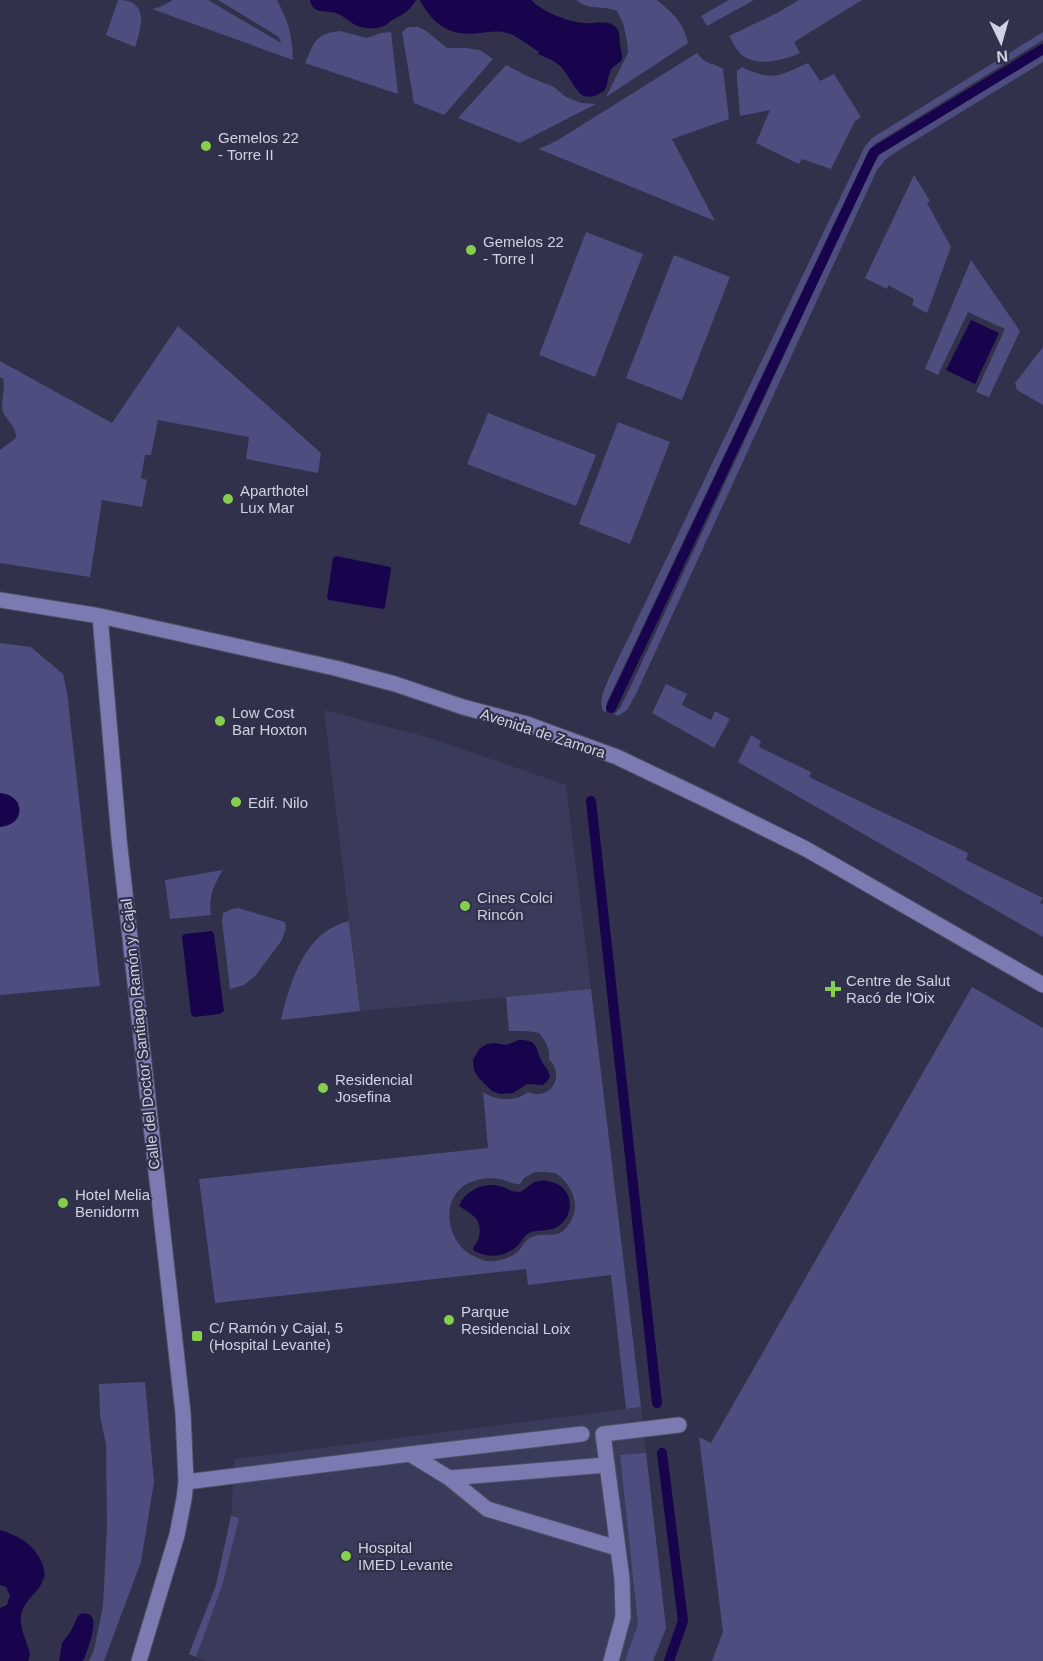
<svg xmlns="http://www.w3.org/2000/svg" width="1043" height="1661" font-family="Arial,sans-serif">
<rect width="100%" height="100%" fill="#31314b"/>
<path fill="#3a3a5b" d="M324,710l106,28 136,47 25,204 -231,22z
M641,1407l25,221 -13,33h-447l-17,-7 27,-69 15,-64 3,-62z"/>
<path fill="#4e4d7f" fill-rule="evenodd" d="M118,0c31,0 24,26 17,47l-29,-12z
M173,0h35l73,43 -2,-6 -61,-37h59c12,23 15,34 16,60l-141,-51 8,-2z
M576,0h81c16,14 26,21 31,43l-82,54 22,-44 -1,-12 -4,-18 -6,-12c-14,-6 -28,0 -41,-11z
M729,0h25l-47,26 -6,-10z
M799,0h63l-68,42 6,11c-17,7 -40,14 -57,3 -6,-4 -10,-14 -14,-20l48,-23z
M408,27h10l8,4 21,17h19l14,2 13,9 -49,56 -30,-12 -12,-71z
M340,31l27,7 14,-5 10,-1 7,62 -93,-31c10,-22 10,-29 35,-32z
M1043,32v8l-168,104 -7,8 -261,550 -1,10 -3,-1c-4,-11 1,-21 5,-31l257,-534 7,-8z
M697,53c11,14 14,8 26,16l6,50 -57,20 43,82 -176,-72 19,-9z
M1043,55v7l-147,90 -10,7 -9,11 -241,524 -9,16 -9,6 -4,-2 6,-6 9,-18 240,-518 11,-18z
M808,63l12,18 14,-7 27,43 -6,4 -24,48 -29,-10 -3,5 -43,-21 14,-33 -30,6 -3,-37v-8l5,-4c31,15 36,9 66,-4z
M506,65l23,12 25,10 12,10 15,6 15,1 -76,39 -62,-25z
M914,175l16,26 -3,2 24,44 -24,66 -15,-8 2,-6 -26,-14 -1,4 -22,-11z
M586,232l57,22 -48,123 -56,-22z
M674,255l56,22 -48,123 -56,-22z
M971,260l49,71 -31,66 -13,-5 29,-63 -37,-17 -30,63 -13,-6z
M178,326l143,127 -3,20 -72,-14 3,-22 -91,-17 -7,35h-6l-4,23 6,2 -5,27 -40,-7 -12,77 -90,-14v-113l16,-12c1,-11 -9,-17 -13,-26 -3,-10 3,-23 0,-34h-3v-17l112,62z
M1043,347v58l-26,-15 -2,-7z
M488,413l108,42 -20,51 -109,-42z
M618,422l52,20 -40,102 -51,-20z
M0,643l31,4 32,27 4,18 33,294 -100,9z
M666,684l21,10 -5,11 29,15 4,-9 15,8 -16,29 -62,-35z
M751,735l10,6 -2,6 52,25 -2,5 159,76 -2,7 77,38 -3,5 3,1v33l-305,-175z
M223,870c-9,14 -15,28 -12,45l-41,4 -5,-39z
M238,908l47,14 1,6 -4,12 -26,35 -12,10 -14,4 -8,-68 1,-8 9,-4z
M349,921l11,90 -79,9c9,-39 24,-89 68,-99z
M972,987l71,41v633h-331l11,-29 -24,-195 12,6z
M591,989l50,418 -15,2 -15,-134 -83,10 -2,-16 -311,34 -16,-124 289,-31 -5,-56c13,9 33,10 45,0 22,10 38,-16 21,-33 1,-11 -3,-17 -10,-26l-13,-2h-17l-3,-34zM535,1172c6,0 14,0 19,1 11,4 22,22 21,34 0,7 -6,20 -12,24 -9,7 -21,1 -31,6 -8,3 -9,11 -16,16 -7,6 -21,9 -30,8 -5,-1 -9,-4 -13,-5 -28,-14 -34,-62 -2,-74 10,-4 22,-5 32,-2 6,1 11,5 17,4l4,-6z
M145,1382l9,100 -13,80 -37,99h-15l5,-11 9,-44 4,-79 -1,-83 -6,-27 -1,-33z
M646,1453l20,175 -13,33h-28l13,-37 -18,-169z
M231,1516l8,2 -17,68 -26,71 -7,-3 27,-69z"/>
<path fill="#18034d" d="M310,0h106c-6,10 -10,13 -20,18 -5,2 -8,6 -12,8 -6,3 -16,3 -23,1 -9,-2 -16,-11 -25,-14 -11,-3 -23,2 -26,-13z
M420,0h111c12,12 37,22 54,23 9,1 20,-3 28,2 8,5 6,12 7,20 0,4 3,10 2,14 -2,4 -7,6 -10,9 -4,6 -4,16 -7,22 -28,20 -29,-9 -46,-25 -6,-5 -14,-8 -21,-11l1,-2c-10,-6 -21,-16 -32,-19 -8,-3 -19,-1 -27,0 -30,4 -47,-8 -60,-33z
M971,320l28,13 -24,51 -29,-14z
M336,556l54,11 1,2 -6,38 -2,2 -54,-9 -2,-2 6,-40z
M0,793c26,2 26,32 0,34z
M212,931l2,3 10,77 -4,3 -26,3 -3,-3 -9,-78 3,-2z
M519,1040c19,0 16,7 22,20 6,11 15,15 2,25l-16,-1 -14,9 -13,1 -8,-3 -14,-14 -4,-7 -1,-10 6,-11 8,-5 8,-1 11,2z
M544,1180c7,2 13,3 18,7 13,12 9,32 -5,40 -9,5 -19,2 -28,6 -5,3 -6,6 -9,10 -13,15 -32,16 -47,7 1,-5 5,-8 6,-13 4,-19 -8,-23 -20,-31 6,-15 25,-24 40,-20 7,1 12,6 19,6 7,-1 10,-7 17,-10 3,-1 6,-1 9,-2z
M0,1530c19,6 34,14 42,33 2,5 4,12 1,17 -5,14 -18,18 -22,35 -2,14 7,27 9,40l-2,6h-28v-53l7,-3 3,-9 -4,-9 -6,-2z
M82,1613c4,1 7,0 10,4 5,8 -5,36 -9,44h-24l3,-18 9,-12 7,-15z"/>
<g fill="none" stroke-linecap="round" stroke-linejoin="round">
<path stroke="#18034d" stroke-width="10" d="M611,708l263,-556 169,-103
M591,801l66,602
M662,1453l21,168 -14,40"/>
<defs>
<path id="minor" d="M0,600l100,16 235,52 60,16 68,23 64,17 46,17 44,16 90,43 99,49 237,136
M100,616l19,223 64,574 3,69 -2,17 -7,36 -38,126
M410,1454l172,-20
M449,1478l38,31 130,39
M186,1482l224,-28 39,24 157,-13
M611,1661l12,-44 -1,-38 -19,-145 76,-9"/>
</defs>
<use href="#minor" stroke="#4e4e66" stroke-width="17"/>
<use href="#minor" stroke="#7b7bb1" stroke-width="15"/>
</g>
<g fill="#85cf4c" stroke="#31314b" stroke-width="2">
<circle cx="206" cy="146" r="6"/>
<circle cx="471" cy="250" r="6"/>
<circle cx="228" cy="499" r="6"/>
<circle cx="220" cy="721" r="6"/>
<circle cx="236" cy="802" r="6"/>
<circle cx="465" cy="906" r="6"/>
<path d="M830 980h6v6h6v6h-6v6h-6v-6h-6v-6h6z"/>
<circle cx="323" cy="1088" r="6"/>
<circle cx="63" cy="1203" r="6"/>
<circle cx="449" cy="1320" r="6"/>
<rect x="191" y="1330" width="12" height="12" rx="3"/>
<circle cx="346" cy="1556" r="6"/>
</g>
<g text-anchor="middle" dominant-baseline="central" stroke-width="4.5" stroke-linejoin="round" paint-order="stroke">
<g font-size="15" fill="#d0d1e2" stroke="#31314b" text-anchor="start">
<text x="218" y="137">Gemelos 22<tspan x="218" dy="17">- Torre II</tspan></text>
<text x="483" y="241">Gemelos 22<tspan x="483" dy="17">- Torre I</tspan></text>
<text x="240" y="490">Aparthotel<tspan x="240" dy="17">Lux Mar</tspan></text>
<text x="232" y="712">Low Cost<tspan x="232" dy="17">Bar Hoxton</tspan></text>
<text x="248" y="802">Edif. Nilo</text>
<text x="477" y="897">Cines Colci<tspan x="477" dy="17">Rincón</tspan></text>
<text x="846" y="980">Centre de Salut<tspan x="846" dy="17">Racó de l'Oix</tspan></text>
<text x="335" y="1079">Residencial<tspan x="335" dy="17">Josefina</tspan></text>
<text x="75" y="1194">Hotel Melia<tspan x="75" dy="17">Benidorm</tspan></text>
<text x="461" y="1311">Parque<tspan x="461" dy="17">Residencial Loix</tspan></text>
<text x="209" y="1327">C/ Ramón y Cajal, 5<tspan x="209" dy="17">(Hospital Levante)</tspan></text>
<text x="358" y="1547">Hospital<tspan x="358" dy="17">IMED Levante</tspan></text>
</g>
<g font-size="15" fill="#d0d1e2" stroke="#31314b">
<text transform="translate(543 733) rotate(18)">Avenida de Zamora</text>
<text transform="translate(140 1034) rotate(-96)">Calle del Doctor Santiago Ramón y Cajal</text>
</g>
</g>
<g transform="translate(1001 42) rotate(175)" stroke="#31314b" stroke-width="4.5" paint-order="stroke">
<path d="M0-4.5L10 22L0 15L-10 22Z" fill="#d0d1e2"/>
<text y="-9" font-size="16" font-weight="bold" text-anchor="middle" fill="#d0d1e2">N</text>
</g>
</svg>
